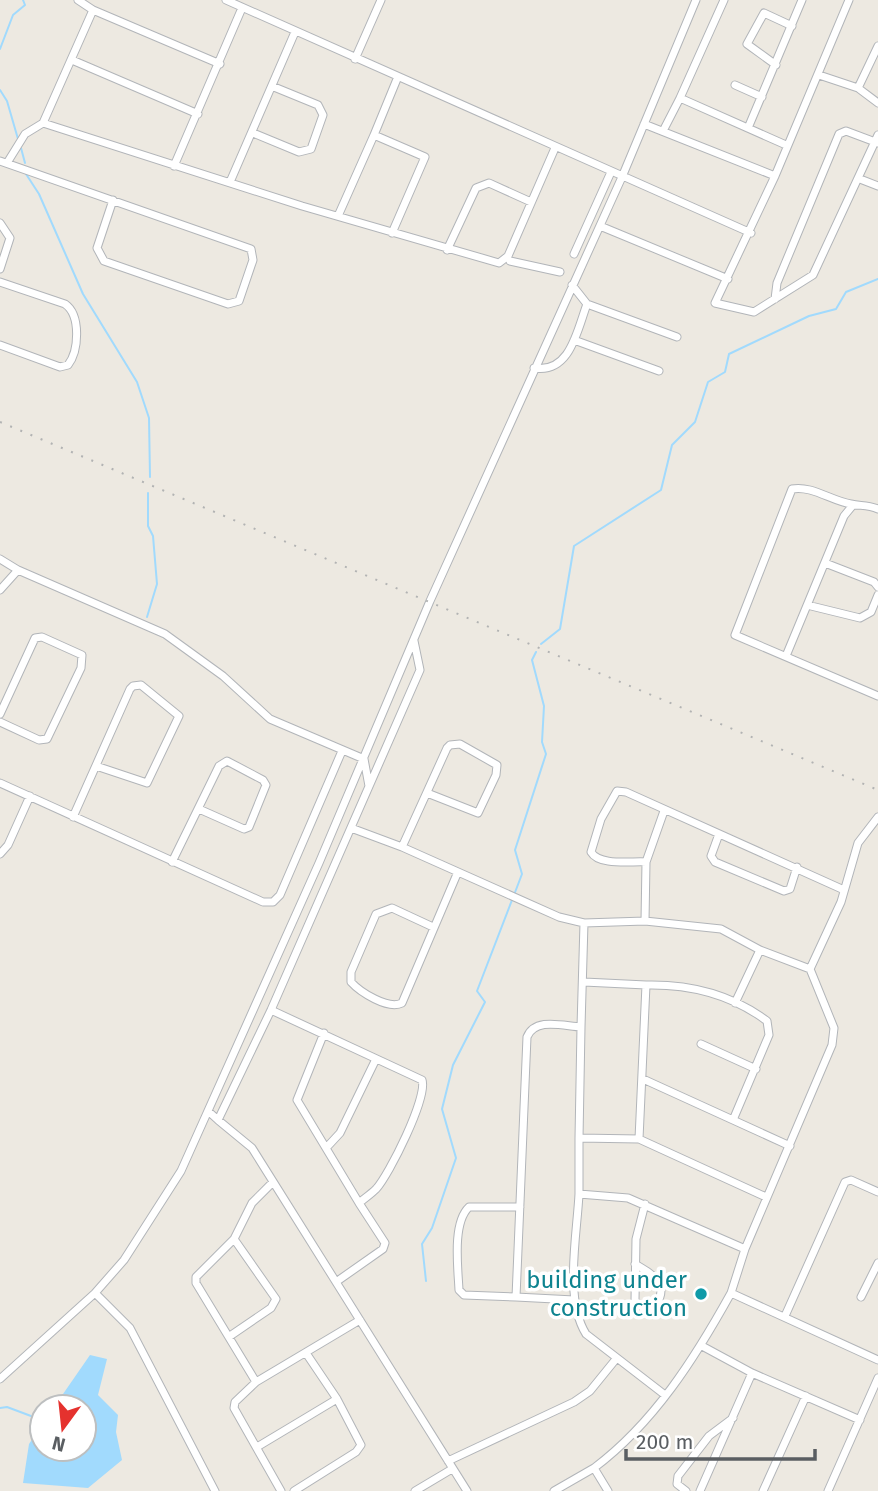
<svg xmlns="http://www.w3.org/2000/svg" width="878" height="1491" font-family="'Fira Sans',sans-serif">
<rect width="100%" height="100%" fill="#ede9e1"/>
<path fill="#a1dafd" d="M90,1355l17,4 -9,36 20,20 -2,17 6,28 -34,28 -65,-5 6,-39 13,-19v24h42v-42h-30z"/>
<g fill="none" stroke-linecap="round" stroke-linejoin="round">
<path stroke="#a1dafd" stroke-width="2" d="M0,49l13,-34 12,-10 -2,-5
M0,90l7,11 11,38
M21,148l4,15
M26,174l13,20 44,100 54,88 12,36 1,59
M147,617l10,-33 -4,-48 -5,-10v-33
M541,644l19,-15 14,-83 87,-56 11,-45 23,-23 13,-40 17,-10 4,-18 80,-38 27,-7 10,-17 32,-13
M514,895l8,-21 -7,-24 31,-96 -4,-12 2,-36 -12,-46 4,-8
M426,1281l-4,-37 10,-16 24,-70 -14,-49 11,-44 32,-63 -8,-11 35,-91
M0,1408l7,-1 24,9"/>
<defs>
<path id="minor" d="M78,0l15,10 127,54
M226,0l525,233
M355,59l26,-59
M72,60l126,54
M776,65l-29,-21 17,-31 28,13
M819,75l39,13 20,15
M735,85l27,12
M858,88l20,-42
M680,98l44,-98
M43,123l259,83 197,57 9,-7 47,-108
M644,124l131,52 74,-176
M748,128l54,-128
M663,131l17,-33 106,47
M253,133l46,19 12,-3 12,-34 -5,-10 -44,-18
M374,135l23,-56
M0,161l251,88 2,11 -14,41 -11,3 -124,-43 -7,-13 16,-48
M7,163l18,-29 18,-11 50,-113
M174,166l68,-158
M775,176l-60,127 39,9 59,-37 65,-140
M860,179l18,7
M230,182l65,-150
M338,216l36,-81 51,22 -33,76
M0,223l10,15 -10,31
M600,226l128,53
M447,250l29,-62 13,-5 42,19
M574,254l37,-82
M510,261l50,11
M0,282l65,22c16,11 14,47 3,61l-8,2 -60,-22
M775,299l2,-16 62,-149 7,-3 32,12
M587,304l90,33
M574,340l85,31
M534,368c36,6 43,-37 53,-64l-15,-19
M878,509c-10,-4 -17,-3 -27,-5 -19,-3 -40,-19 -59,-15l-57,146 143,61
M0,559l18,11 147,64 58,42 47,43 94,40 5,27
M825,563l49,19 4,5
M0,590l18,-20
M807,605l53,13 11,-6 7,-17
M786,656l58,-140 9,-11
M0,714l35,-76 7,-1 40,18 -1,13 -34,71 -8,1 -39,-18
M0,783l263,119h10l7,-7 62,-144
M73,817l57,-128 3,-3 8,-1 38,31 -32,67 -51,-17
M351,828l51,19 157,70 25,6 61,-2 76,8 39,21 50,19 31,-67 17,-59 20,-26
M719,834l-8,22 4,6 69,29 6,-2 7,-22
M402,847l45,-99 3,-3 10,-1 37,21 -1,10 -18,38 -51,-20
M0,854l8,-9 22,-49
M172,862l47,-96 8,-5 36,19 3,5 -17,42 -5,2 -45,-20
M646,862l18,-51
M645,921l1,-59c-15,-1 -47,4 -55,-10l10,-33 16,-28 9,1 218,98
M433,927l-41,-19 -16,6 -25,58v10c9,10 37,28 51,21l55,-129
M584,982l62,3 -7,154
M646,985c44,-1 85,9 121,36l2,14 -36,85 57,26
M735,1003l25,-53
M271,1010l151,70c6,17 -33,95 -46,109 -5,5 -11,9 -17,14l-62,-103 27,-67
M581,1027l3,-104
M701,1044l55,25
M643,1079l90,41
M208,1111l10,9 53,-110 149,-340 -6,-29
M218,1120l34,28 215,343
M327,1147l13,-14 36,-74
M579,1194v-56l60,1 127,58
M635,1264c20,12 35,20 20,43h-13l-7,-6 1,-62 9,-35
M336,1282l47,-33 2,-6 -26,-40
M95,1293l35,35 85,163
M731,1293l14,-44 87,-204 2,-17 -24,-59
M516,1297l-52,-2 -5,-5c-1,-22 -7,-67 10,-83h51
M861,1297l17,-34
M574,1300l-58,-3 11,-260c8,-20 36,-11 54,-10l-2,111
M785,1316l60,-134 6,-2 27,12
M230,1336l41,-28 5,-9 -42,-60
M702,1346l50,27 108,47
M0,1379l95,-86 29,-33 57,-89 138,-308 111,-262 192,-424 74,-177
M256,1382l-60,-99v-6l38,-38 18,-36 21,-21
M665,1395l-79,-61c-22,-35 -9,-99 -7,-140l49,4 117,51
M257,1447l80,-48
M448,1461l126,-59 16,-11 26,-32
M594,1468c60,-45 101,-110 137,-175l147,67
M281,1491l-47,-83 1,-6 21,-20 104,-62
M294,1491l62,-39 5,-7 -24,-46 -31,-46
M415,1491l37,-22
M554,1491l40,-23 14,23
M686,1491l-9,-7 1,-8 31,-40 24,-18
M700,1491l52,-118
M763,1491l43,-95
M828,1491l50,-113"/>
</defs>
<use href="#minor" stroke="#b2b5b9" stroke-width="9"/>
<use href="#minor" stroke="#fff" stroke-width="7"/>
<path stroke="#b2b3b3" stroke-width="2" stroke-dasharray="2 9" stroke-linecap="butt" d="M0,422l878,368"/>
</g>
<circle fill="#0f9aa8" stroke="#fff" stroke-width="2.5" cx="701" cy="1294" r="7"/>
<g text-anchor="middle" dominant-baseline="central" stroke-width="7" stroke-linejoin="round" paint-order="stroke">
<g font-size="24" fill="#0d838f" stroke="#fff" text-anchor="end">
<text x="687" y="1280">building under<tspan x="687" dy="28">construction</tspan></text>
</g>
</g>
<g transform="translate(63 1428) rotate(195)"><circle r="33" fill="#ffffff" stroke="#bdbfc0" stroke-width="2"/>
<path d="M0-5L12 26L0 18L-12 26Z" fill="#e5322e"/>
<text y="-10" font-size="19" font-weight="bold" text-anchor="middle" fill="#5a5e62">N</text>
</g>
<path d="M626 1449v10h189v-10" fill="none" stroke="#5a5e62" stroke-width="3.5"/>
<text x="636" y="1449" font-size="21" fill="#5a5e62" stroke="#ffffff" stroke-width="5" paint-order="stroke">200 m</text>
</svg>
